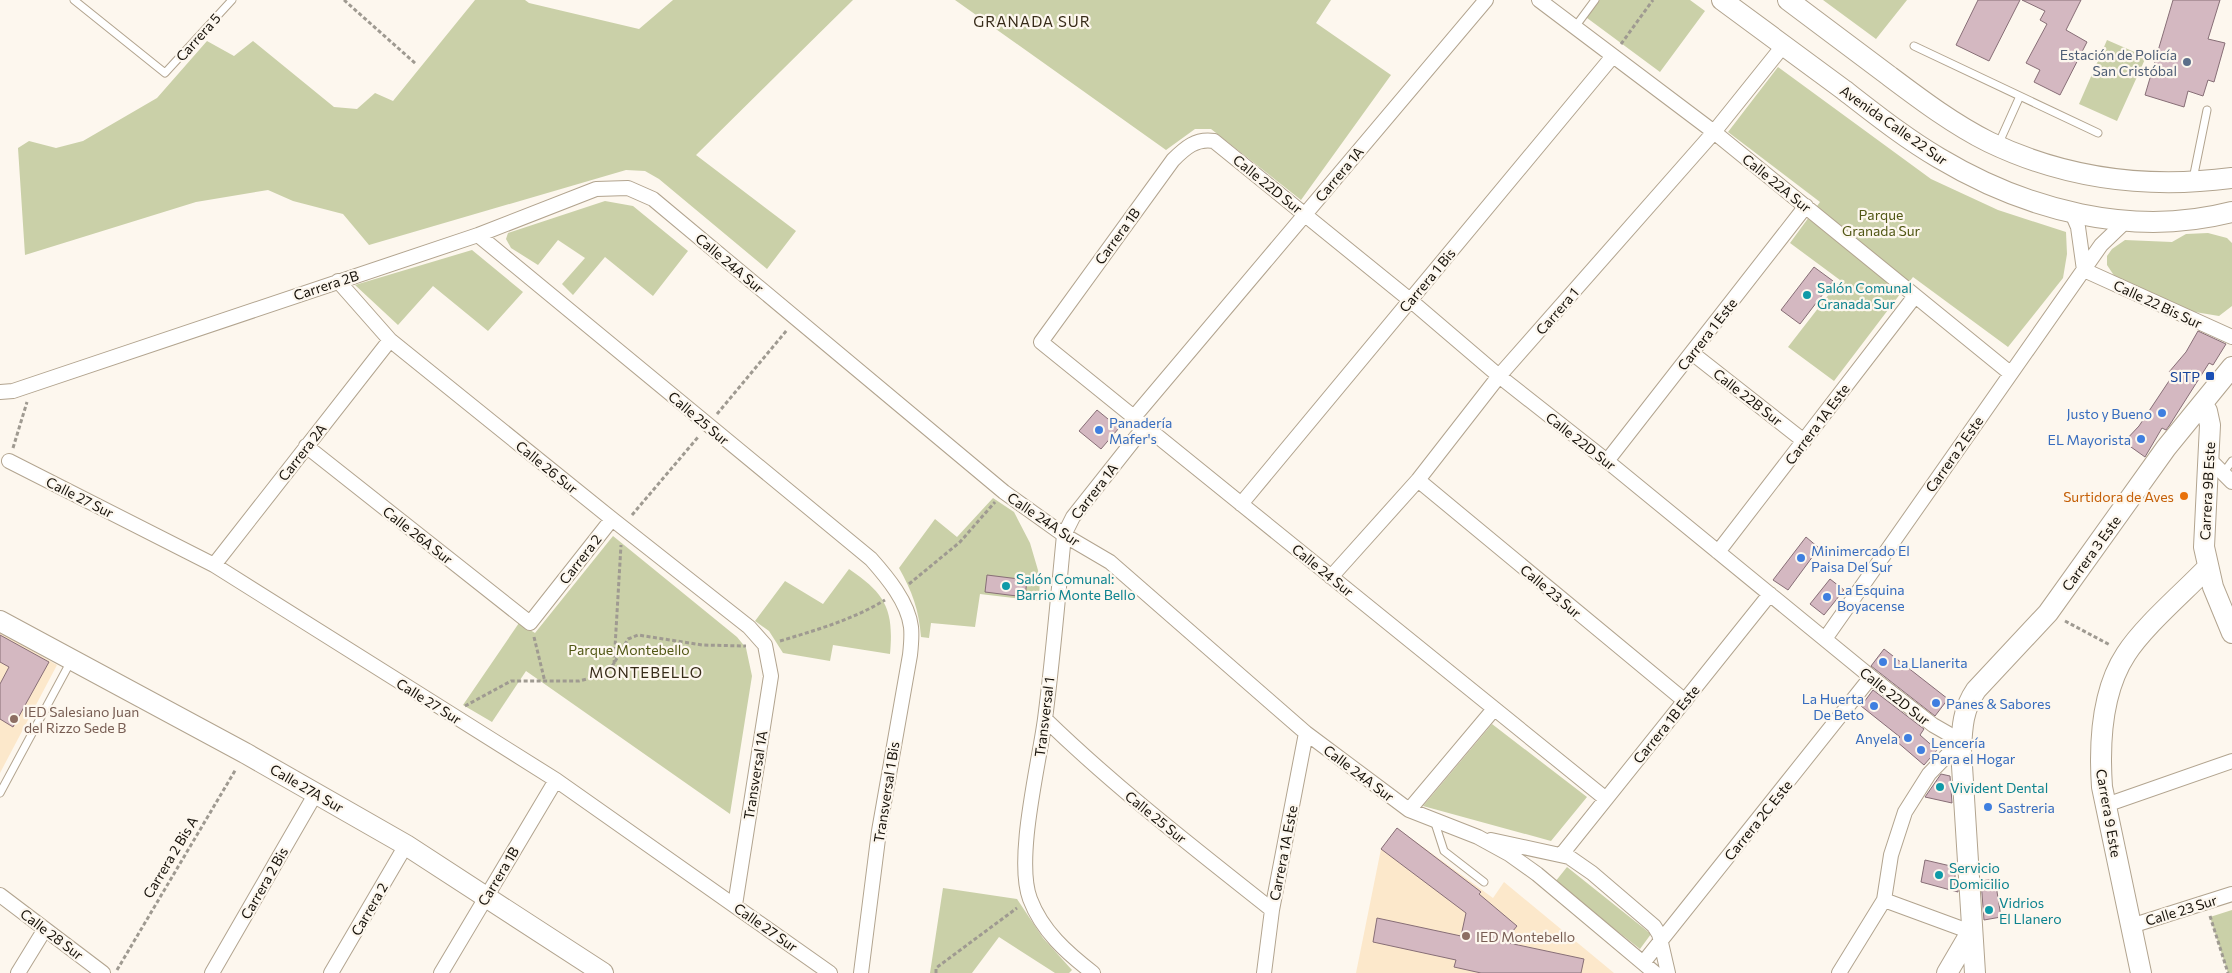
<svg xmlns="http://www.w3.org/2000/svg" width="2232" height="973" font-family="Commissioner,sans-serif">
<rect width="100%" height="100%" fill="#fdf7ee"/>
<path fill="#fce8cb" d="M0,632l57,33 -57,108z
M1397,828l96,70 11,-16 110,91h-258l25,-124z"/>
<path fill="#cad0a8" d="M475,0h50l4,3 110,26 34,-29h180l-157,155 100,76 -29,38 -108,-90 -14,-8 -19,-1 -257,75 -26,-31 -50,-13 -25,-11 -72,12 -171,53 -7,-107 11,-7 27,7 27,-7 74,-43 50,-57 27,15 19,-15 81,66 23,2 18,-16 18,8z
M955,0h376l-15,23 75,52 -90,125 -90,-71h-16l-29,21z
M1595,0h95l15,11 -45,61 -77,-57z
M1823,0h84l-31,39z
M2107,40l39,17 -29,64 -38,-17z
M1778,67l153,112 67,31 68,22 1,22 -4,24 -55,69 -95,-70 -79,104 -46,-34 52,-67 -50,-37 30,-41 -92,-70z
M605,201l28,5 55,45 -35,45 -48,-39 -32,38 -11,-11 23,-26 -27,-18 -20,25 -27,-17 -5,-9 2,-6z
M2208,233l19,5 5,5v63l-13,10 -30,-5 -74,-34 -8,-12v-9l5,-7 13,-9 47,2 14,-8z
M472,250l51,42 -35,39 -55,-45 -35,39 -43,-40z
M993,498l21,14 16,31 10,34 -1,24 -59,-7 -5,33 -44,-4 -2,15 -8,-1c-2,-27 -9,-46 -22,-69l36,-49 22,18z
M613,536l124,101 9,11 6,28 -22,138 -204,-143 -34,51 -29,-17 56,-82 16,10z
M849,569c37,25 45,41 41,85l-57,-9 -3,16 -47,-8 -14,-22 -14,-10 30,-40 38,23z
M1492,724l95,73 -36,44 -128,-35z
M1567,867l84,67 -11,15 -85,-67z
M943,888l74,11 26,39 29,32 -3,3h-14l-56,-36 -27,36h-42z
M2232,910v63h-4l-18,-56z"/>
<path fill="#d4b8c1" stroke="#876e76" d="M1978,0h42l-31,61 -33,-16z
M2022,0h59l-15,30 21,12 -27,53 -26,-13 6,-12 -14,-7 21,-39 -7,-4 5,-9z
M2173,0h47l-12,39 17,4 -11,39 -6,-2 -5,16 -15,-5 -4,16 -39,-12z
M1814,267l19,14 -33,43 -19,-14z
M2198,331l28,13 -13,21 -4,-2 -40,63 -3,4 -4,-2 -17,29 -21,-15 15,-16 34,-51 -4,-3 17,-20z
M1097,410l22,18 -18,21 -22,-18z
M1806,537l13,11 -31,42 -15,-10z
M987,575l40,5 -2,17 -40,-5z
M1830,579l14,11 -20,25 -14,-11z
M0,635l49,27 -36,65 -13,-8v-35l9,-17 -9,-5z
M1884,649l64,50 -13,17 -64,-50z
M1873,690l51,39 -4,6 17,15 -13,15 -28,-24 4,-4 -39,-31z
M1941,774l9,2 2,27 -27,-6z
M1397,828l84,64 -2,2 38,32 -13,16 80,17 -3,14h-100l-27,-6 2,-7 -83,-18 4,-24 84,18 5,-23 -85,-64z
M1925,860l30,7v18l3,-1v8l-37,-10z
M1995,879l6,38 -17,3 -3,-39z"/>
<g fill="none" stroke-linecap="round" stroke-linejoin="round">
<defs>
<path id="lane" d="M74,0l91,73 67,-73
M1575,27l20,-27
M1914,46l184,87
M1998,145l22,-49
M2193,179l14,-69
M2224,472l8,-11
M0,793l71,-132
M1434,820l10,31 40,31"/>
<path id="street" d="M1539,0l175,132 296,241
M2072,213l6,14 6,43
M478,235l393,324c16,18 37,43 40,68 1,9 0,19 -1,28l-31,176 -18,142
M2084,270l148,67
M338,281l52,59 222,179 137,108 16,18 6,31 -36,229
M1692,353l112,88
M0,392l13,-1 465,-156 118,-46 32,-1 25,11 351,293 60,43 46,27 196,171 103,77 69,27 31,17 28,20 118,99
M1134,417l352,-417
M306,446l224,177 82,-104
M2209,459l23,23
M9,461l205,104 342,215 274,193
M1607,461l199,-255
M1418,480l267,221
M1241,504l372,-448
M1718,552l197,-256
M214,565l176,-225
M1331,577l87,-97 81,-104 215,-244 69,-86
M1825,639l276,-394 25,-24
M1045,719c71,69 149,129 227,191
M1606,799l-565,-457 132,-182c12,-12 23,-22 41,-19l196,159 89,76 108,85 264,216 62,48 28,16 -32,33 -24,38 -14,43 -7,45 -45,73
M2106,805l126,-44
M1409,810l85,-101
M1491,840l78,17 23,16 62,53 5,8 9,39
M1562,854l208,-260
M0,895l103,78
M1884,900l87,32
M2131,926l101,-32
M1643,963l228,-286
M18,973l27,-44
M212,973l104,-180
M331,973l75,-128
M441,973l115,-193
M1093,973c-26,-20 -51,-42 -63,-74 -15,-40 9,-135 15,-180 8,-61 13,-123 19,-184l9,-18 72,-91
M1264,973l8,-63 34,-177"/>
<path id="secondary" d="M1722,0c41,30 81,60 122,90 31,24 61,48 95,68 87,52 193,80 293,54
M1788,0c33,25 67,50 100,75 32,24 65,49 101,67 77,37 159,47 243,36
M2203,405l4,6 3,14 -6,122 9,40 19,46
M0,621l245,132 161,92 197,128
M1947,973l24,-41
M1975,973l-14,-223c1,-23 2,-41 15,-60l72,-77 118,-165 66,-81
M2141,973l-39,-186c-3,-44 -1,-95 24,-133 18,-28 57,-61 81,-86"/>
</defs>
<use href="#lane" stroke="#b2a48f" stroke-width="9"/>
<use href="#street" stroke="#b2a48f" stroke-width="16"/>
<use href="#secondary" stroke="#b2a48f" stroke-width="22"/>
<path stroke="#9f9a91" stroke-width="3" stroke-dasharray="4 2.5" stroke-linecap="butt" d="M344,0l72,64
M1621,44l32,-44
M717,414l70,-84
M13,448l14,-46
M632,515l67,-79
M909,584l51,-42 35,-40
M2065,621l45,24
M534,637l11,45
M780,641c36,-11 72,-21 105,-41
M614,664l7,-119
M465,706l46,-25h68l19,-5 15,-11 15,-26 10,-4 64,10 44,1
M2210,916l18,57
M117,970l119,-201
M936,973v-5l81,-60"/>
<use href="#lane" stroke="#fff" stroke-width="7"/>
<use href="#street" stroke="#fff" stroke-width="14"/>
<use href="#secondary" stroke="#fff" stroke-width="20"/>
</g>
<circle fill="#5c6f8a" stroke="#fdf7ee" stroke-width="2" cx="2187" cy="62" r="5"/>
<g fill="#0f9aa8" stroke="#fdf7ee" stroke-width="2">
<circle cx="1807" cy="295" r="5"/>
<circle cx="1006" cy="586" r="5"/>
<circle cx="1940" cy="787" r="5"/>
<circle cx="1939" cy="875" r="5"/>
<circle cx="1989" cy="910" r="5"/>
</g>
<rect fill="#1a4fb4" stroke="#fdf7ee" stroke-width="2" x="2205" y="371" width="10" height="10" rx="2.5"/>
<g fill="#3f7fe0" stroke="#fdf7ee" stroke-width="2">
<circle cx="2162" cy="413" r="5"/>
<circle cx="1099" cy="430" r="5"/>
<circle cx="2141" cy="439" r="5"/>
<circle cx="1801" cy="558" r="5"/>
<circle cx="1827" cy="597" r="5"/>
<circle cx="1883" cy="662" r="5"/>
<circle cx="1936" cy="703" r="5"/>
<circle cx="1874" cy="706" r="5"/>
<circle cx="1908" cy="738" r="5"/>
<circle cx="1921" cy="750" r="5"/>
<circle cx="1988" cy="807" r="5"/>
</g>
<circle fill="#e8710a" stroke="#fdf7ee" stroke-width="2" cx="2184" cy="496" r="5"/>
<g fill="#8d6e63" stroke="#fdf7ee" stroke-width="2">
<circle cx="14" cy="719" r="5"/>
<circle cx="1466" cy="936" r="5"/>
</g>
<g text-anchor="middle" dominant-baseline="central" stroke-width="4.5" stroke-linejoin="round" paint-order="stroke">
<g font-size="14" fill="#17120a" stroke="#fdf7ee">
<text transform="translate(198 37) rotate(-48)">Carrera 5</text>
<text transform="translate(1894 125) rotate(35)">Avenida Calle 22 Sur</text>
<text transform="translate(1339 174) rotate(-50)">Carrera 1A</text>
<text transform="translate(1777 183) rotate(39)">Calle 22A Sur</text>
<text transform="translate(1268 184) rotate(39)">Calle 22D Sur</text>
<text transform="translate(1117 236) rotate(-54)">Carrera 1B</text>
<text transform="translate(730 263) rotate(40)">Calle 24A Sur</text>
<text transform="translate(1427 280) rotate(-50)">Carrera 1 Bis</text>
<text transform="translate(326 285) rotate(-18)">Carrera 2B</text>
<text transform="translate(2158 304) rotate(25)">Calle 22 Bis Sur</text>
<text transform="translate(1557 311) rotate(-49)">Carrera 1</text>
<text transform="translate(1707 334) rotate(-52)">Carrera 1 Este</text>
<text transform="translate(1748 397) rotate(38)">Calle 22B Sur</text>
<text transform="translate(699 418) rotate(40)">Calle 25 Sur</text>
<text transform="translate(1817 424) rotate(-53)">Carrera 1A Este</text>
<text transform="translate(1581 441) rotate(38)">Calle 22D Sur</text>
<text transform="translate(302 452) rotate(-52)">Carrera 2A</text>
<text transform="translate(1954 454) rotate(-55)">Carrera 2 Este</text>
<text transform="translate(547 467) rotate(39)">Calle 26 Sur</text>
<text transform="translate(1094 491) rotate(-52)">Carrera 1A</text>
<text transform="translate(2207 491) rotate(-87)">Carrera 9B Este</text>
<text transform="translate(80 497) rotate(27)">Calle 27 Sur</text>
<text transform="translate(1044 519) rotate(34)">Calle 24A Sur</text>
<text transform="translate(418 535) rotate(38)">Calle 26A Sur</text>
<text transform="translate(2091 553) rotate(-54)">Carrera 3 Este</text>
<text transform="translate(580 559) rotate(-52)">Carrera 2</text>
<text transform="translate(1323 570) rotate(39)">Calle 24 Sur</text>
<text transform="translate(1551 591) rotate(40)">Calle 23 Sur</text>
<text transform="translate(1895 696) rotate(38)">Calle 22D Sur</text>
<text transform="translate(429 701) rotate(32)">Calle 27 Sur</text>
<text transform="translate(1044 717) rotate(-83)">Transversal 1</text>
<text transform="translate(1666 724) rotate(-51)">Carrera 1B Este</text>
<text transform="translate(1359 773) rotate(37)">Calle 24A Sur</text>
<text transform="translate(755 775) rotate(-81)">Transversal 1A</text>
<text transform="translate(307 788) rotate(30)">Calle 27A Sur</text>
<text transform="translate(886 792) rotate(-81)">Transversal 1 Bis</text>
<text transform="translate(2109 813) rotate(80)">Carrera 9 Este</text>
<text transform="translate(1156 817) rotate(39)">Calle 25 Sur</text>
<text transform="translate(1758 820) rotate(-51)">Carrera 2C Este</text>
<text transform="translate(1283 853) rotate(-79)">Carrera 1A Este</text>
<text transform="translate(170 857) rotate(-59)">Carrera 2 Bis A</text>
<text transform="translate(498 876) rotate(-59)">Carrera 1B</text>
<text transform="translate(264 883) rotate(-60)">Carrera 2 Bis</text>
<text transform="translate(369 909) rotate(-60)">Carrera 2</text>
<text transform="translate(2181 910) rotate(-17)">Calle 23 Sur</text>
<text transform="translate(766 927) rotate(35)">Calle 27 Sur</text>
<text transform="translate(52 934) rotate(37)">Calle 28 Sur</text>
</g>
<g font-size="14" fill="#4e5e75" stroke="#fdf7ee" text-anchor="end">
<text x="2177" y="54">Estación de Policía<tspan x="2177" dy="16">San Cristóbal</tspan></text>
</g>
<g font-size="14" fill="#515715" stroke="#fdf7ee">
<text x="1881" y="214">Parque<tspan x="1881" dy="16">Granada Sur</tspan></text>
<text x="629" y="649">Parque Montebello</text>
</g>
<g font-size="14" fill="#0d838f" stroke="#fdf7ee" text-anchor="start">
<text x="1817" y="287">Salón Comunal<tspan x="1817" dy="16">Granada Sur</tspan></text>
<text x="1016" y="578">Salón Comunal:<tspan x="1016" dy="16">Barrio Monte Bello</tspan></text>
<text x="1950" y="787">Vivident Dental</text>
<text x="1949" y="867">Servicio<tspan x="1949" dy="16">Domicilio</tspan></text>
<text x="1999" y="902">Vidrios<tspan x="1999" dy="16">El Llanero</tspan></text>
</g>
<g font-size="14" fill="#164399" stroke="#fdf7ee" text-anchor="end">
<text x="2200" y="376">SITP</text>
</g>
<g font-size="14" fill="#366cbe" stroke="#fdf7ee" text-anchor="start">
<text x="2152" y="413" text-anchor="end">Justo y Bueno</text>
<text x="1109" y="422">Panadería<tspan x="1109" dy="16">Mafer's</tspan></text>
<text x="2131" y="439" text-anchor="end">EL Mayorista</text>
<text x="1811" y="550">Minimercado El<tspan x="1811" dy="16">Paisa Del Sur</tspan></text>
<text x="1837" y="589">La Esquina<tspan x="1837" dy="16">Boyacense</tspan></text>
<text x="1893" y="662">La Llanerita</text>
<text x="1864" y="698" text-anchor="end">La Huerta<tspan x="1864" dy="16">De Beto</tspan></text>
<text x="1946" y="703">Panes &amp; Sabores</text>
<text x="1898" y="738" text-anchor="end">Anyela</text>
<text x="1931" y="742">Lencería<tspan x="1931" dy="16">Para el Hogar</tspan></text>
<text x="1998" y="807">Sastreria</text>
</g>
<g font-size="14" fill="#c56008" stroke="#fdf7ee" text-anchor="end">
<text x="2174" y="496">Surtidora de Aves</text>
</g>
<g font-size="14" fill="#785e54" stroke="#fdf7ee" text-anchor="start">
<text x="24" y="711">IED Salesiano Juan<tspan x="24" dy="16">del Rizzo Sede B</tspan></text>
<text x="1476" y="936">IED Montebello</text>
</g>
<g font-size="15" letter-spacing="1" fill="#372b19" stroke="#fdf7ee">
<text x="1032" y="21">GRANADA SUR</text>
<text x="646" y="672">MONTEBELLO</text>
</g>
</g>
</svg>
